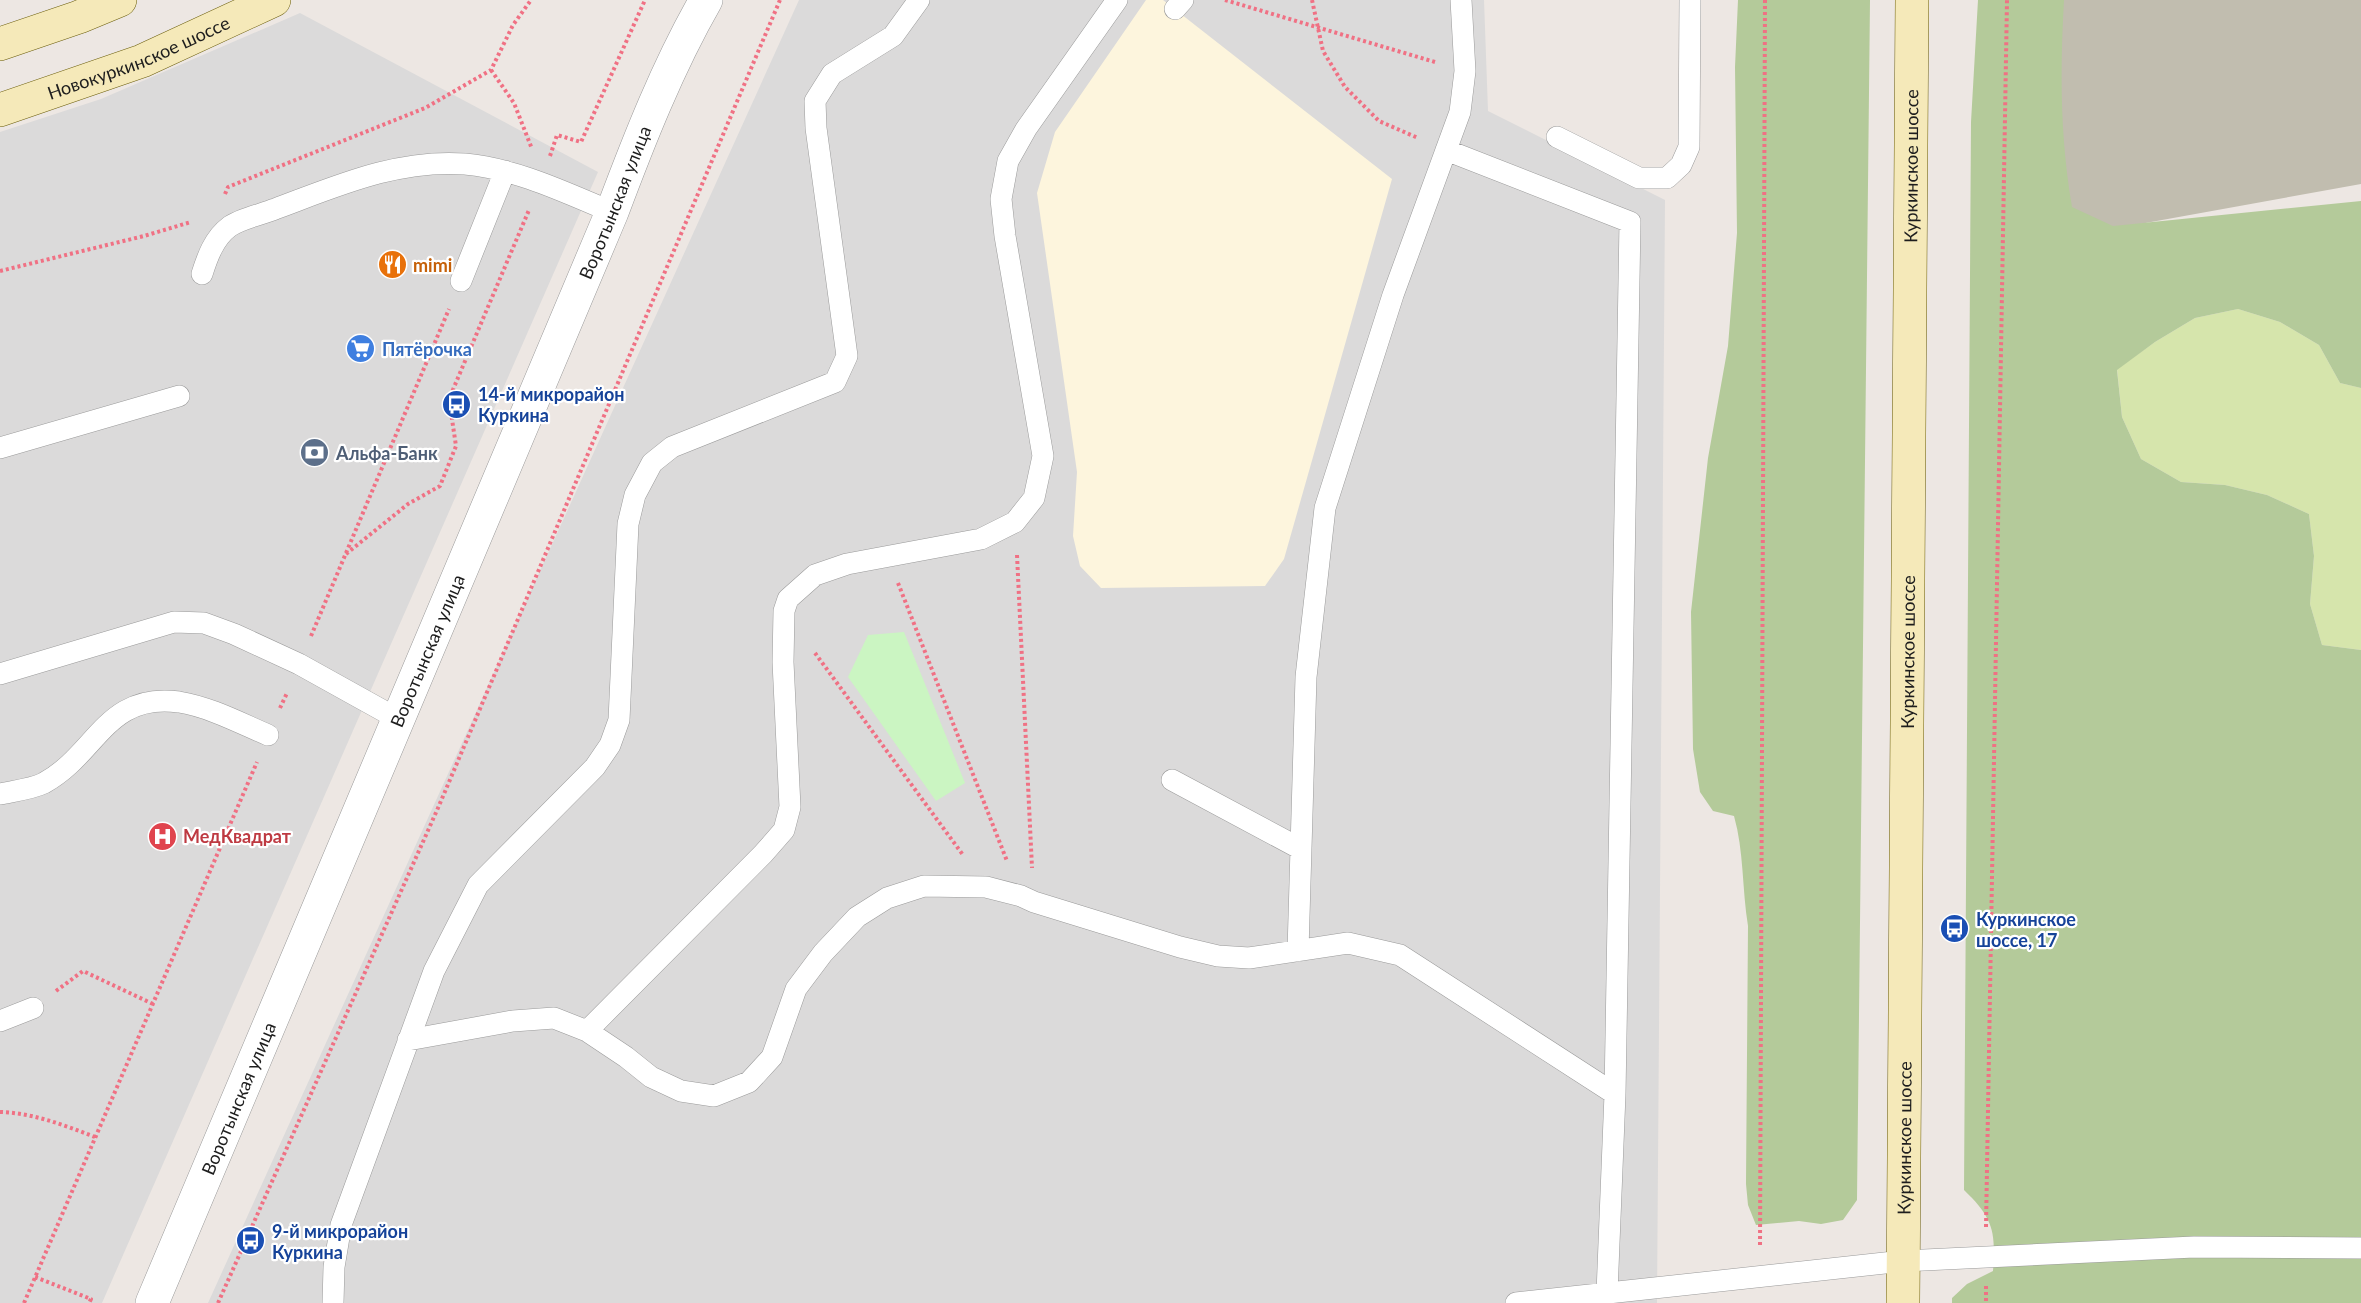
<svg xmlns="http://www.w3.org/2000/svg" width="2361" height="1303" font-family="Lato,sans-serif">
<rect width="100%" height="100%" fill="#ede7e3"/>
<path fill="#dbdada" d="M799,0h685l4,111 177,89 -8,1103h-1449z
M300,13l298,159 -496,1131h-102v-1171l101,-33z"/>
<path fill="#fdf5dd" d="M1146,0h17l229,179 -108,380 -19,27 -164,2 -21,-22 -7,-30 4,-64 -40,-279 18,-61z"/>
<path fill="#c1bdaf" d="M2034,0h327v184l-332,60z"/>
<path fill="#d6e5ac" d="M2238,309l42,13 39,23 21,38 21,5v262l-39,-5 -12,-41 4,-48 -5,-42 -42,-19 -42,-10 -44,-3 -40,-23 -19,-42 -5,-48 38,-27 40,-24z"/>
<path fill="#b4ca9a" d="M1738,0h132l-13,1200 -14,20 -22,4 -22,-3 -43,4 -8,-20 -2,-21 2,-258c-6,-37 -4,-75 -14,-110l-21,-5 -13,-19 -7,-43 -2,-137 17,-154 20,-112 9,-113 -2,-166z
M1978,0h86c-4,72 -4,136 8,207l41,19 248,-25v187l-21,-5 -21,-38 -39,-23 -42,-13 -43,9 -40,24 -38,28 5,47 19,42 40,23 44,3 42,10 42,19 5,42 -4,48 12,41 39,5v653h-409v-5l15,-14 26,-13c3,-40 0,-53 -29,-81l7,-1068z"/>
<path fill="#cbf5c2" d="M904,632l61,151 -29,18 -88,-124 20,-42z"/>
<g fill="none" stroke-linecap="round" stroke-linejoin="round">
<defs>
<path id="service" d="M1175,9l8,-9
M1557,137l82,41h28l14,-13 8,-18 1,-147
M1446,150l184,72 -15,872
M202,274c5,-16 12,-36 27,-47 10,-8 34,-13 46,-18 62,-23 122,-50 190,-45 52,5 99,28 147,48
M461,281l44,-110
M0,448l179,-52
M0,674l174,-52 30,1 30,11 65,30 99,55
M1172,780l129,69
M0,794c14,-3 32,-5 44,-11 53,-29 62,-91 135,-81 31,5 61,21 89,33
M1298,951l8,-274 19,-169 68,-213 67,-183 5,-41 -4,-71
M0,1021l33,-13
M587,1031l176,-177 21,-24 6,-23 -7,-145 1,-51 4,-12 27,-24 32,-11 134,-25 34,-17 19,-24 9,-42 -38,-220 -4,-37 7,-38 18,-32 91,-129
M408,1040l105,-19 41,-3 33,13 39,26 25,20 30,14 33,5 35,-14 23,-25 24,-68 27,-36 34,-36 30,-19 37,-12 62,1 35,9 13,6 146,45 38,9 31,2 99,-15 52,12 215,139 -8,199
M333,1303l1,-36 7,-42 93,-254 44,-86 117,-118 15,-22 9,-25 9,-196 7,-29 17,-32 20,-16 163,-65 12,-26 -31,-228 -1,-27 17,-27 61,-38 26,-36
M1516,1303l387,-42 291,-14 167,1"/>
<g id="tertiary">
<path id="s1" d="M152,1303l460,-1091c27,-72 56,-146 94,-212"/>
</g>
<g id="secondary">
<path d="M0,44l79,-27 41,-17"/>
<path id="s2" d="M0,110l142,-49 132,-61"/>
<path id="s3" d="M1903,1303l9,-1303"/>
</g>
</defs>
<use href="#service" stroke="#9a9a9a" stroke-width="22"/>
<use href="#tertiary" stroke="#9a9a9a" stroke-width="34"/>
<use href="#secondary" stroke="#6b5e0c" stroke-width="34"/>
<path stroke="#f07184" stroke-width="4" stroke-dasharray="3 3" stroke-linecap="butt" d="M1225,0l210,62
M1312,0l11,51 22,36 34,34 39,17
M491,70l23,33 18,46
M550,156l7,-21 24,7 64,-142
M225,194l3,-7 197,-79 66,-38 22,-45 18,-25
M0,271l144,-35 47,-14
M346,554l62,-50 32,-18 16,-40 -7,-47 80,-189
M1017,555l15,313
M898,583l109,278
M311,636l138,-327
M815,653l148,202
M280,708l7,-15
M56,991l27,-20 70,33
M0,1112c33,1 64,13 95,25
M1986,1227l21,-1227
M1760,1245l5,-1245
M35,1277l56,22 -2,4
M1986,1286v17
M24,1303l233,-541
M218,1303l220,-495 342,-808"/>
<use href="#service" stroke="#fff" stroke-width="21"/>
<use href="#tertiary" stroke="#fff" stroke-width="33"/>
<use href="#secondary" stroke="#f5e9b9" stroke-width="33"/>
</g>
<defs>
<symbol id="restaurant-disc" viewBox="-11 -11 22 22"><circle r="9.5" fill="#e8710a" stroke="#fff"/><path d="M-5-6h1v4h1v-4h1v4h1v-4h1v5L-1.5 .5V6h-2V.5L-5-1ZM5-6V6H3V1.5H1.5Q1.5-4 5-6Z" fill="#fff"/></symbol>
<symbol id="supermarket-disc" viewBox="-11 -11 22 22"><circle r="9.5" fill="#3f7fe0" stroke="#fff"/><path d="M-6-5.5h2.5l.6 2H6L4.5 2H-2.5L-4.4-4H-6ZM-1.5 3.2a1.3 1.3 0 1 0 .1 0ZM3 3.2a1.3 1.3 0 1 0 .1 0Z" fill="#fff"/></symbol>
<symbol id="bus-disc" viewBox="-11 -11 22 22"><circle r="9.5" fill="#1a4fb4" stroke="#fff"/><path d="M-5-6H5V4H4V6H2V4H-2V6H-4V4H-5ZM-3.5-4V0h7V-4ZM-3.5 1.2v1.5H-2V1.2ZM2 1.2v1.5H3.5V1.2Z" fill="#fff"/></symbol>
<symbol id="bank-disc" viewBox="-11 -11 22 22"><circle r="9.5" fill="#5c6f8a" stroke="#fff"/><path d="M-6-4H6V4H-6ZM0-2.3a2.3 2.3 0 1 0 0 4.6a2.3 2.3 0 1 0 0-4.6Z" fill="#fff"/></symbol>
<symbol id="hospital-disc" viewBox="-11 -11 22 22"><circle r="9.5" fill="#e0444e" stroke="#fff"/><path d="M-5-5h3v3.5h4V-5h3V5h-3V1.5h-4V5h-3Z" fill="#fff"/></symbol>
</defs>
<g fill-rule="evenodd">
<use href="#restaurant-disc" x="376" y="248" width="33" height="33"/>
<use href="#supermarket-disc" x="344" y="332" width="33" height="33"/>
<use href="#bus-disc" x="440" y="388" width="33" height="33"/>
<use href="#bank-disc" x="298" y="436" width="33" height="33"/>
<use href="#hospital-disc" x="146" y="820" width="33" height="33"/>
<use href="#bus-disc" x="1938" y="912" width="33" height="33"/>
<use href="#bus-disc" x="234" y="1224" width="33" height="33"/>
</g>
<g text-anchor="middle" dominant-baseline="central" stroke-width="4.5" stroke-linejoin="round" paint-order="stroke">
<g font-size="18" fill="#1d1d1d" stroke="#fff">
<text stroke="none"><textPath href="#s2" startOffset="148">Новокуркинское шоссе</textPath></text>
<text stroke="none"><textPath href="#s3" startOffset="1137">Куркинское шоссе</textPath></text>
<text stroke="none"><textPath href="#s1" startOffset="1194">Воротынская улица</textPath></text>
<text stroke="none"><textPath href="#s1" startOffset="708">Воротынская улица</textPath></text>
<text stroke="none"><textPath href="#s3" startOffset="651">Куркинское шоссе</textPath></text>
<text stroke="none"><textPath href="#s1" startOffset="222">Воротынская улица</textPath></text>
<text stroke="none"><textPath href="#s3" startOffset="165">Куркинское шоссе</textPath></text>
</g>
<g font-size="18" font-weight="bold" fill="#c56008" stroke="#fff" text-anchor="start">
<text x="413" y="265">mimi</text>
</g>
<g font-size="18" font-weight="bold" fill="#366cbe" stroke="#fff" text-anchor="start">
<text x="382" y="349">Пятёрочка</text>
</g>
<g font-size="18" font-weight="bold" fill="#164399" stroke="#fff" text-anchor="start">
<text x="478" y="394">14-й микрорайон<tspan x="478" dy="21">Куркина</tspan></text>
<text x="1976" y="919">Куркинское<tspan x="1976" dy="21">шоссе, 17</tspan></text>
<text x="272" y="1231">9-й микрорайон<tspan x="272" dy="21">Куркина</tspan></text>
</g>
<g font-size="18" font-weight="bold" fill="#4e5e75" stroke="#fff" text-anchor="start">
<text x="336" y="453">Альфа-Банк</text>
</g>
<g font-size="18" font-weight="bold" fill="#be3a42" stroke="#fff" text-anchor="start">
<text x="183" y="836">МедКвадрат</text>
</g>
</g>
</svg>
